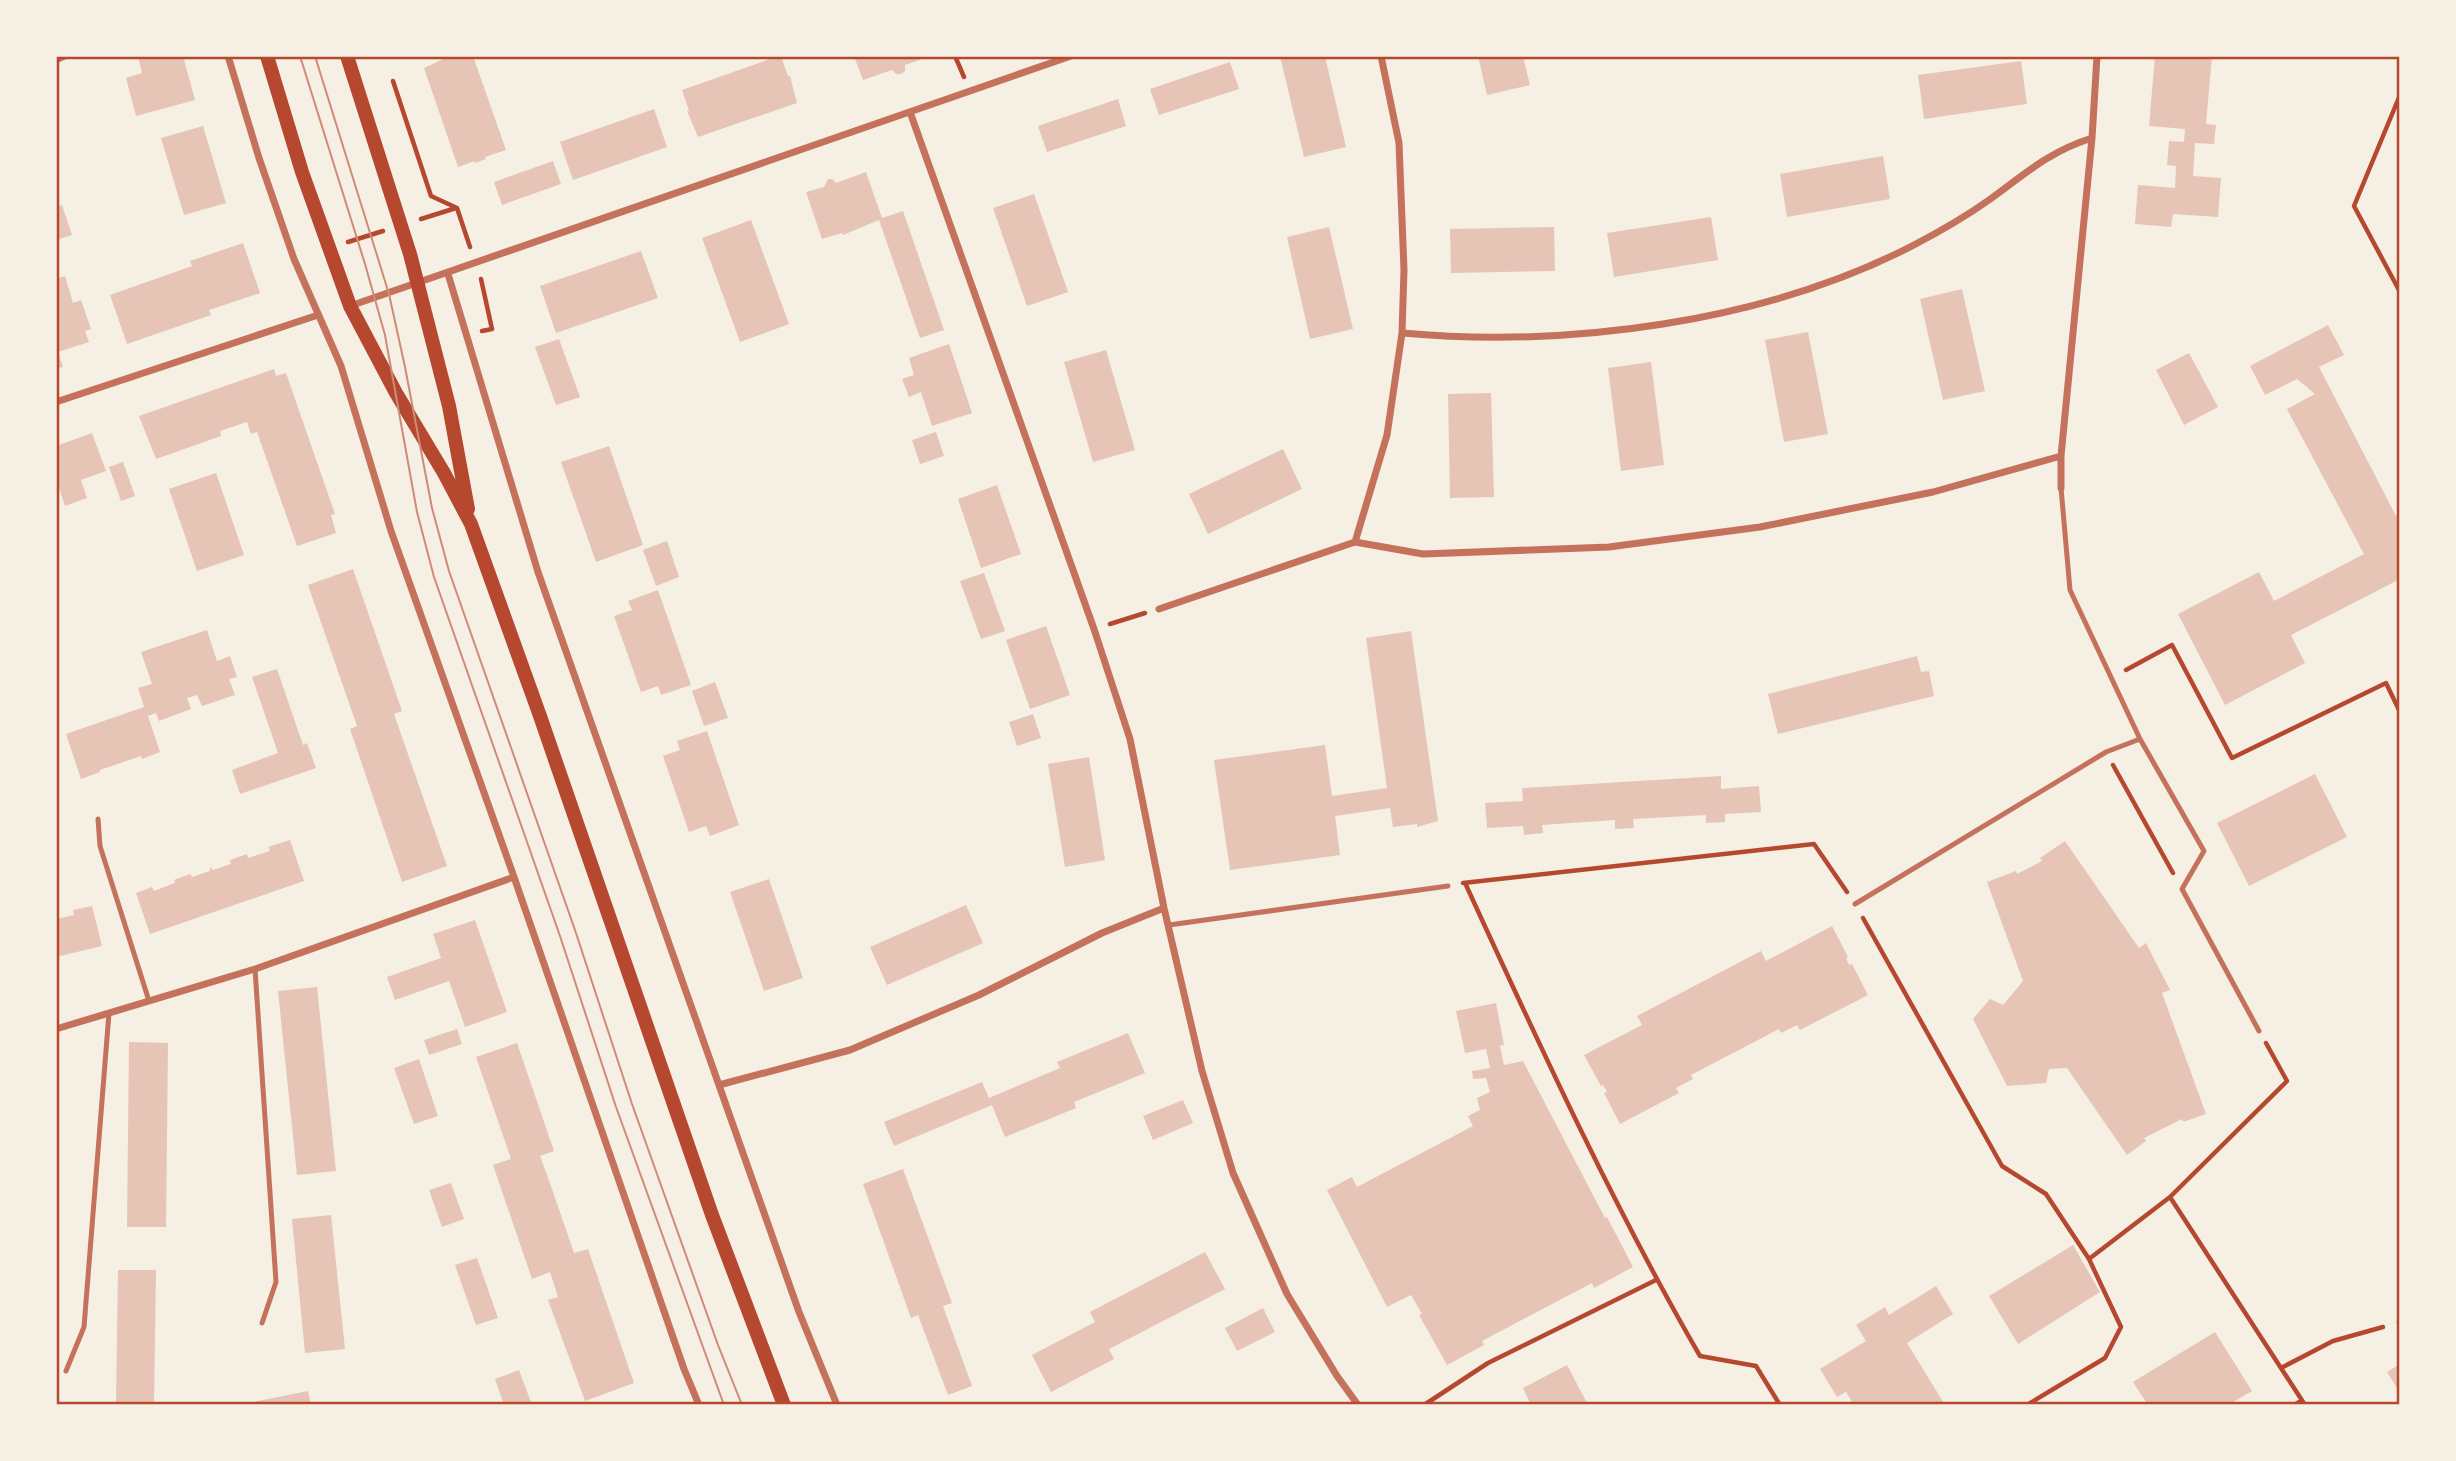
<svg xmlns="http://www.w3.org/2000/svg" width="2456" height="1461" font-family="'Exo 2',sans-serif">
<rect width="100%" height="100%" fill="#f6efe4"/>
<path fill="#e6c5b7" d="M138,56h45l12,44 -59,16 -10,-38 16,-5z
M450,56l1,2 22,-2 33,94 -21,7 1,2 -11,4v-2l-17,6 -34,-99z
M779,56h2l7,20h2l7,27 -99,34 -11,-26h2l-7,-21z
M854,56h67l1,3 -17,6v6l-4,3h-5l-4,-4 -29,10z
M1280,56h45l21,91 -42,10z
M1478,56h45l7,29 -43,10z
M2155,56h57l-6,68 10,1 -2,19 -19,-1 -2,33 28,2 -3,39 -45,-3 -2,13 -36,-3 3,-39 37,3 1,-22 -9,-1 2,-24 15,1 1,-13 -36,-3z
M2021,61l6,43 -103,15 -6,-44z
M1230,62l9,27 -80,26 -9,-26z
M1118,99l8,27 -79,26 -9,-26z
M654,109l13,38 -94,33 -13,-38z
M203,126l23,77 -42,12 -23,-77z
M1883,156l7,43 -103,18 -7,-43z
M553,161l8,23 -59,21 -8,-23z
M866,172l16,46 21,-7 41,119 -24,8 -41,-118 -36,15 -1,-2 -20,6 -16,-47 18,-5 4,-8h4l4,4z
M1034,194l34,98 -41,14 -34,-98z
M62,205l10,30 -13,4 -3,-11v-21z
M1711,217l7,43 -104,17 -7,-44z
M751,220l38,104 -49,18 -38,-104z
M1329,227l24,102 -43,10 -23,-102z
M1554,227l1,44 -104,2 -1,-44z
M243,243l17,50 -51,17 2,5 -84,29 -17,-49 82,-29 -2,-5z
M641,251l17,47 -102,35 -16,-47z
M65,276l8,27 8,-3 10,29 -6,2 4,11 -31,10 5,15 -7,2v-60l2,-1 -2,-29z
M1962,289l23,102 -42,9 -23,-101z
M2328,325l16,30 -25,12 77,149 4,-2v65l-109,56 14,28 -80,42 -47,-91 81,-42 15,29 90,-47 -77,-145 28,-15 -18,-15 -32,16 -15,-29z
M1808,332l20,102 -44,8 -19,-102z
M559,339l21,58 -24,8 -21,-58z
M949,344l23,69 -40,13 -11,-34 -12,5 -7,-18 12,-4 -5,-17z
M1106,350l29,100 -42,12 -29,-100z
M2189,353l29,54 -34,18 -28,-55z
M1651,362l13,103 -43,6 -13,-103z
M274,369l2,7 10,-3 49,141 -4,1 5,18 -39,13 -40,-114 -6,2 -4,-12 -27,9 1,5 -65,23 -17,-43z
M1491,393l3,104 -44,1 -2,-104z
M936,432l8,24 -24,8 -8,-24z
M92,433l14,38 -25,9 6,18 -22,8 -6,-18 -3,1v-43z
M609,446l34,99 -47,17 -35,-100z
M1283,449l19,40 -94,45 -19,-40z
M123,462l12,34 -14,5 -12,-34z
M216,473l28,82 -47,16 -28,-82z
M997,485l24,69 -40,14 -23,-69z
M667,541l12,36 -23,9 -13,-36z
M353,569l49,142 -8,3 53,152 -45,16 -52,-153 7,-3 -49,-141z
M984,573l21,58 -24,8 -21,-58z
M658,590l33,95 -30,10 -3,-9 -17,6 -27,-76 18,-6 -4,-9z
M1046,626l24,69 -40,14 -24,-69z
M207,630l10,31 13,-5 7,21 -8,2 6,16 -33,11 -5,-11 -10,3 4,11 -32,12 -3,-8 -8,3 12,36 -18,7 -1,-3 -41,14v2l-19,7 -15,-45 78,-27 -6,-19 14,-4 -11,-32z
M1411,631l27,190 -21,6v-3l-24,3 -3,-19 -55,8 5,39 -110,15 -16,-110 111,-15 7,51 55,-8 -21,-150z
M1917,656l4,16 8,-1 5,25 -156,38 -10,-40z
M277,669l26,76 4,-2 9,25 -76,26 -8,-24 46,-17 -26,-76z
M715,682l13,36 -24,8 -12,-35z
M1033,714l8,24 -24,8 -8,-24z
M707,731l32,94 -29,11 -4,-10 -17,6 -26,-76 17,-6 -3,-9z
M1089,757l16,103 -40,7 -17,-103z
M2315,774l32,63 -98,49 -32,-63z
M1721,776v13l38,-3 2,26 -36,2v8l-19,1v-8l-73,4 1,9 -19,1v-9l-73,5 1,8 -19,2 -1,-9 -36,2 -2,-25 38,-2 -1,-13z
M290,840l14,41 -154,53 -14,-41 16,-6 2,4 21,-8 -1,-3 16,-6 2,3 18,-6v-4l3,3 18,-6 -1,-4 17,-6 1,4 22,-7 -2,-4z
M2065,841l74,107 7,-5 24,47 -8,3 44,121 -23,8 -1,-3 -38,19 2,3 -19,14 -60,-87 -18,1 -3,14 -39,3 -34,-67 17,-20 13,6 20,-24 -36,-99 29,-11 1,3 25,-13 -2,-3z
M769,879l34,99 -39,13 -34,-99z
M966,905l17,38 -96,42 -17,-38z
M92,906l10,40 -46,11v-38l18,-4 -1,-5z
M475,920l32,92 -42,15 -16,-46 -54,19 -8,-23 54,-19 -8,-24z
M1832,926l16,31 -2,1 3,7 3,-1 16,31 -68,35 -3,-5 -16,8 -2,-4 -88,46 2,4 -17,9 3,5 -59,31 -16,-31 3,-1 -4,-7 -2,1 -17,-31 58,-30 -5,-9 124,-65 5,10z
M317,987l19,184 -39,4 -19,-184z
M1496,1003l8,42 -4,1 4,19 19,-4 82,157 2,-1 26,50 -39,21 -2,-5 -110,58 2,4 -37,20 -28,-50 3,-1 -11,-19 -24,12 -60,-117 25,-13 5,10 116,-61 -5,-10 12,-6 -3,-12 13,-6 -4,-14 -13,1 -1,-8 18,-3 -4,-19 -21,4 -9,-42z
M457,1029l5,15 -33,11 -5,-15z
M1128,1033l17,40 -71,29 2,6 -71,29 -13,-32 -98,41 -10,-24 98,-40 7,16 71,-30 -3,-6z
M129,1042l39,1 -2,184h-39z
M517,1043l37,108 -14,5 12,33 22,64 14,-4 46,134 -49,18 -37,-101 10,-3 -8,-25 -18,7 -39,-114 18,-6 -35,-102z
M419,1059l19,57 -24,8 -20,-56z
M1183,1100l10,23 -40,17 -10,-24z
M903,1169l49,134 -9,3 29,80 -24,9 -30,-80 -7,3 -48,-134z
M451,1183l13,36 -22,8 -13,-37z
M331,1215l14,134 -40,4 -13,-134z
M2073,1245l27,47 -82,52 -29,-48z
M1205,1252l20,37 -116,60 5,10 -63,33 -19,-37 63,-33 -5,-10z
M477,1258l21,60 -22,7 -21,-60z
M118,1270h38l-2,134h-38z
M1936,1286l17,28 -46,29 38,62h-91l-8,-13 -9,5 -17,-28 46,-28 -10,-16 29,-18 4,8z
M1263,1308l12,24 -38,19 -12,-23z
M2215,1332l37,59 -24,14h-80l-15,-23z
M2400,1364v29l-13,-21z
M1567,1365l21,40h-57l-8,-17z
M519,1370l13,35h-28l-9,-26z
M308,1391l3,14h-68v-1z"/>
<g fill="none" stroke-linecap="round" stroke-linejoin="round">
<path stroke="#b5482f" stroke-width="4.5" d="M955,56l9,21
M393,81l38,115 26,12 13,39
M2400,95l-46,111 46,86
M421,219l35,-11
M348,242l35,-11
M481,279l11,50 -10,2
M1110,624l35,-11
M2126,670l46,-25 60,113 154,-75 14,29
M2113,765l60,108
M1463,883l351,-39 33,48
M1466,885c73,159 146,319 234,471l56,10 24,39
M1863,918l139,248 44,28 43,65 32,68 -16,31 -78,47
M2170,1197l135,208
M2089,1259l81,-62 117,-116 -21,-38
M2281,1368l52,-27 50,-14
M1424,1405l64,-42 168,-83
M2294,1405l7,-4"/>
<path stroke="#c5725c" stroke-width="5" d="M56,61l11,-5
M2061,488l9,102 70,149 64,112 -22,38 77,142
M98,819l2,27 49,155
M1855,904l251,-152 34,-13
M1169,925l279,-39
M255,969l21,313 -14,41
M2399,1322h1
M66,1371l18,-44 25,-314"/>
<path stroke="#c5725c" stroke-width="7" d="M228,56l31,102 35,101 47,107 50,165 123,346 170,492 15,36
M910,112l184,517 36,110 34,169 38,163 31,102 54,121 50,82 21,29
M448,274l90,298 261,740 38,93
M350,306l721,-250
M1402,333c166,15 360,-10 510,-87 25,-13 53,-29 77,-46 36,-26 59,-48 103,-62
M56,402l262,-87
M2061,488v-32l31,-318 5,-82
M1355,542l32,-107 15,-102 2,-63 -5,-127 -18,-87
M1159,609l196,-67 68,12 186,-7 151,-20 173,-35 128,-36
M56,1029l199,-60 259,-92
M719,1085l131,-35 129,-55 123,-62 62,-25"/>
<path stroke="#b5482f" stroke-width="14" d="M267,56l35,116 48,134 46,87 48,80 27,51 69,192 172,499 72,190
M347,56l63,198 39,152 19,103"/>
<path stroke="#cf8b77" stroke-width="2" d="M300,56l65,208 20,71 32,177 17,65 126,359 56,171 108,298
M315,56l74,238 16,73 27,141 17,63 126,359 57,174 86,241 24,60"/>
</g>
<rect width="2456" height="1461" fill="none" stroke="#f6efe4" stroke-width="116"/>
<rect x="58" y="58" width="2340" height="1345" fill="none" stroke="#b5482f" stroke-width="2.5"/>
</svg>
